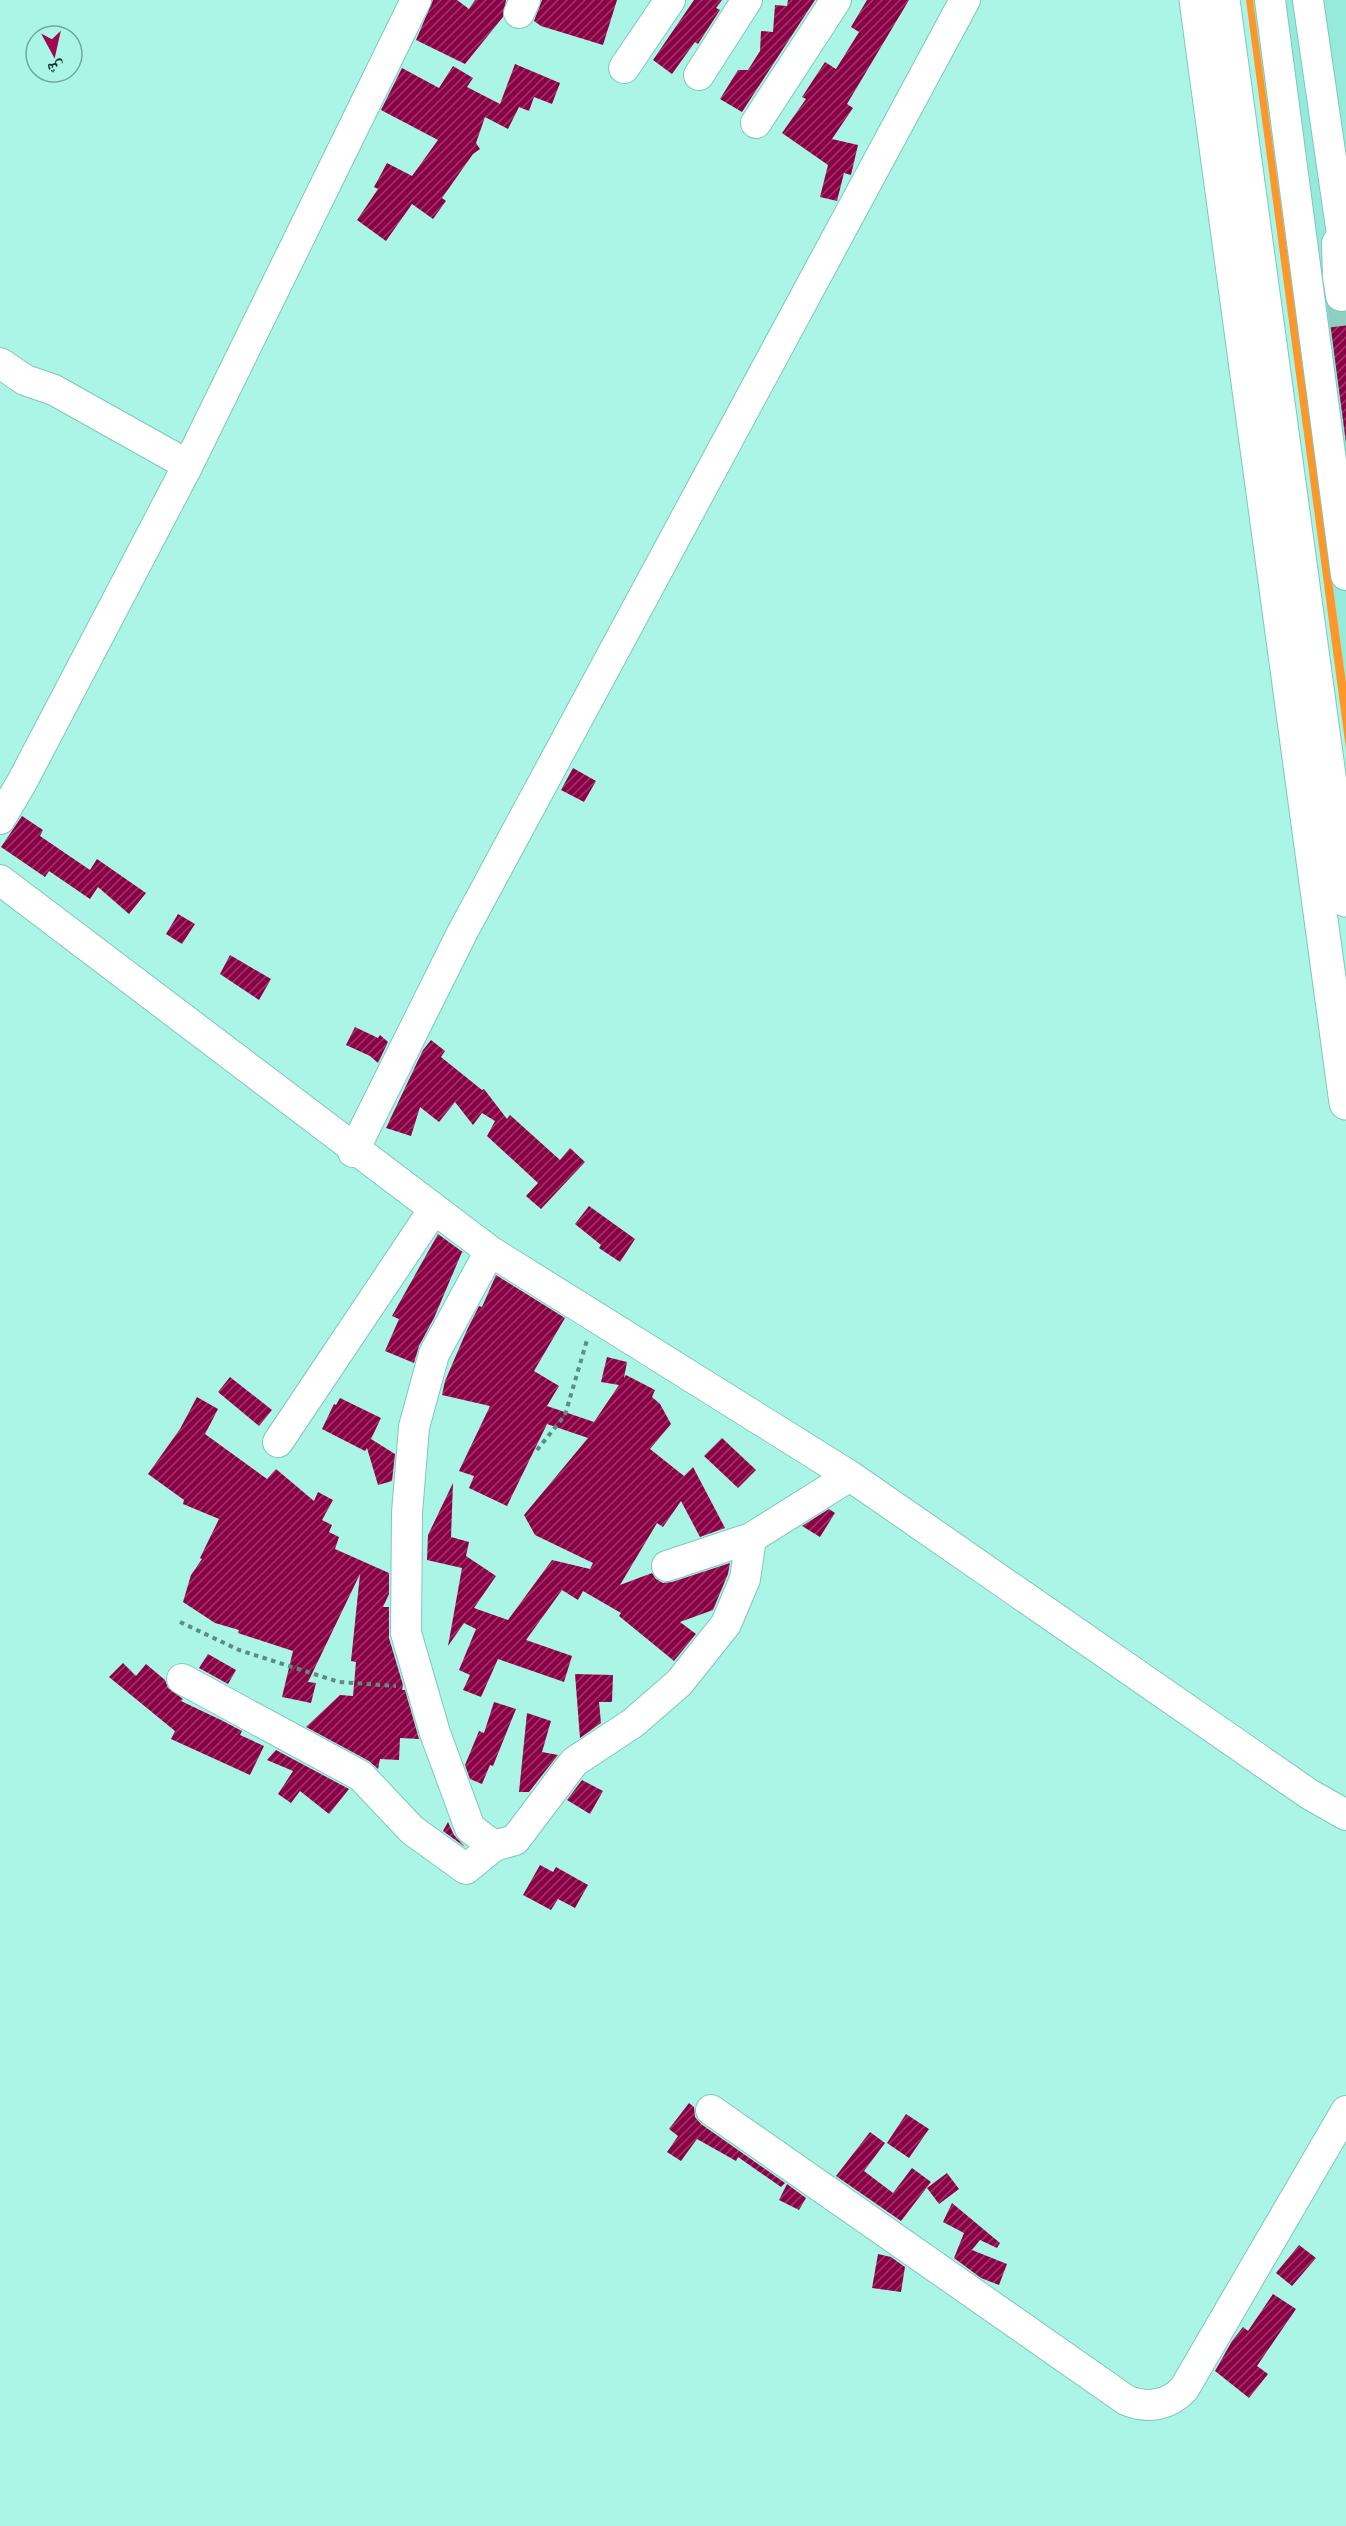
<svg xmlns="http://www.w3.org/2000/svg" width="1346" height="2526" font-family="'PT Sans Narrow','Noto Naskh Arabic',sans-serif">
<defs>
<pattern id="building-hatch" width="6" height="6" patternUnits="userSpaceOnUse" patternTransform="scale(1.5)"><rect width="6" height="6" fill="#8c0045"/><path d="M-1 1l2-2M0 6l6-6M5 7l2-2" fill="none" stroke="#9a3a6a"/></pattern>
</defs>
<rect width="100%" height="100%" fill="#abf5e7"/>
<path fill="#95eadb" d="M1253,0h93v683z"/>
<path fill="#fd972a" d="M1246,0h7l93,683v66z"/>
<path fill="url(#building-hatch)" d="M433,0h24l12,9 6,-9h31l-3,17 -38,47 -49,-24z
M542,0h75l-14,45 -62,-19 -7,-5z
M694,0h28l-6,8 4,2 -22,34 -3,-2 -23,32 -19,-14z
M788,0h27l-73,112 -22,-13 18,-29h10l12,-19 1,-20 12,1 2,-27 12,1z
M867,0h42l-62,104 6,4 -21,31 26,6 -7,30 -7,-2 -7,28 -17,-4 8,-32 -46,-32 24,-34 -4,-2 23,-35 11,7 23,-37 -8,-5z
M515,64l45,19 -8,21 -18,-7 -5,14 -10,-4 -11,22 -23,-12 -9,26 4,6 -7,5 -31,44 4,3 -13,18 -21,-15 -26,37 -29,-21 21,-31 -4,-2 13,-24 25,13 26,-36 -57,-30 21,-42 37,20 14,-22 20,12 -6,9 33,17z
M1328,307l7,5h11v131z
M573,768l23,13 -12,21 -23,-12z
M22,816l21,14 -3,6 50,34 7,-11 49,34 -17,21 -31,-27 -8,12 -41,-28 -4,6 -44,-30z
M178,914l17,10 -13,20 -16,-10z
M230,955l41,24 -12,21 -39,-26z
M355,1027l23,11 2,-3 8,7 -10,21 -8,-7 -24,-11z
M431,1040l14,11 -4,6 41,33 2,-1 23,30 3,-4 50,45 10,-12 15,14 -44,47 -15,-13 12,-13 -51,-47 8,-15 -13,-8 -9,12 -18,-23 -16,20 -19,-15 -9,29 -25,-8 37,-78z
M589,1206l46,33 -15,23 -21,-14 2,-3 -26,-21z
M438,1234l26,19 -2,-1 -28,66 -15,28 -5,17 -29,-12 14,-32 -7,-3z
M496,1275l69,43 -31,53 25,15 -12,20 47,16 25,-37 -18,-3 6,-25 20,5 -3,16 2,-3 29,15 -3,7 8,7 11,20 -21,25 34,27 9,-9 32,61 -25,9 -19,-36 -18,26 -6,-4 -37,62 32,-12 4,6 7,4 9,-1 58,-19 -2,11 -15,36 -33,12 16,12 -22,27 -55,-45 2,-3 -38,-22 -5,9 -16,-10 -36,50 46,16 -8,26 -66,-23 -17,38 -18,-7 7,-15 -11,-5 17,-41 -12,-6 -16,23 14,-78 -35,-8 1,-25 25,-52 -2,54 18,5 -3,14 30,20 -22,32 34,12 44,-60 38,9 3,-6 -58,-28 -11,-20 64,-77 -41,-14 -40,82 -38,-18 5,-12 -15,-5 31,-65 -48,-11 3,-14 22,-51 12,-24 3,1z
M230,1377l42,33 -13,16 -41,-34z
M197,1397l21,12 -13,25 62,45 9,-10 38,32 4,-9 15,8 -11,20 10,5 -3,7 10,5 -4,12 54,24v21l-6,13h6v31l14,47 -1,5h3l14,49 -19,-1 -1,22 -19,-1 -2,10 -9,-8 -63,-34 34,-32 13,1 3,-34 -5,-1 9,-87 -52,108 8,1 -5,20 -29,-6 11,-46 -55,-18 1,-3 -24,-7 -32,-21 8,-27 11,-16 -2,-1 19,-39 -36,-15 1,-4 -36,-26 32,-45z
M340,1398l41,20 -10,21 24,15 -3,27 -14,4 -11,-37 -2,3 -43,-22 12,-25 2,1z
M722,1438l34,32 -18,18 -34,-32z
M829,1509l6,4 -15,24 -18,-11z
M208,1654l28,16 -8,14 -29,-16z
M123,1663l13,13 10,-12 19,16 3,8 15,11 -2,2 40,19 21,11 -2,4 24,11 -14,29 -79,-36 4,-8 -66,-54z
M575,1674l38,1 -1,27h-13l2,21 -21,15z
M494,1702l22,7 -23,57 -3,-1 -8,19 -12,-5 -5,-14 14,-34 5,2z
M527,1713l24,8 -9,31 16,3 -29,37h-10z
M276,1750l73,39 -20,25 -29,-23 -9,12 -13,-9 15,-23 -26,-11z
M582,1780l21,11 -13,23 -23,-14z
M448,1822l6,13 11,12 -22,-16z
M540,1865l13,7 3,-5 32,18 -13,23 -17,-9 -7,11 -28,-15z
M689,2103l5,4 1,10 6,7 84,59 -4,4 -43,-30 -2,4 -39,-22 -16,22 -14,-9 11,-16 -9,-7z
M906,2114l23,15 -20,29 -22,-15z
M870,2132l15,11 -21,28 29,22 19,-25 19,14 -30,39 -65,-45z
M947,2173l12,16 -20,15 -12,-16z
M787,2184l19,14 -7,12 -20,-10z
M952,2203l48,40 -3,5 -17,-8 -8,10 35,14 -8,21 -18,-7 -27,-20 10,-25 -21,-11z
M1299,2245l17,13 -24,28 -16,-13z
M878,2254l13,3 14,10 -4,25 -29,-4z
M1273,2294l23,15 -39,57 11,8 -19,24 -34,-27 17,-30 11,-14 5,4z"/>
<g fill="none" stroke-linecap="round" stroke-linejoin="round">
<path stroke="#8ecfc3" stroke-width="30" stroke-dasharray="30 15" stroke-linecap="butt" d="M1341,296l5,42"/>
<defs>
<path id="minor" d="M1270,0l76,575
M1308,0l38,262
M519,13l6,-13
M624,68l46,-68
M699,75l48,-75
M756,123l80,-123
M1337,243l1,33 3,20
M0,363l25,17 29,10 134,75
M0,819l22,-37 166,-317 228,-465
M0,880l490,371 360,225 459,318 37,21
M353,1152l109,-219 503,-933
M490,1251l-56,103 -20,73 -7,86 -1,120 29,100 35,95 24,18 21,-6 59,-78 59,-39 46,-40 47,-59 19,-45 6,-41 99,-62
M278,1442l156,-233
M667,1566l84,-28
M182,1679l179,97 51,54 54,39 28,-23
M711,2110l415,290c21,9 42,6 58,-11l162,-278"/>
<path id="highway" d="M1196,0l150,1103
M1223,0l123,900"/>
</defs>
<use href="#minor" stroke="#7ec8ba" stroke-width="32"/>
<use href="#highway" stroke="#7ec8ba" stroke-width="35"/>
<path stroke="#5b8d83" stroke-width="4" stroke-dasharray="4.5 4.5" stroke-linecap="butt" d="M537,1450l28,-35 22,-75
M180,1622l59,28 100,32 57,4"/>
<use href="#minor" stroke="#fff" stroke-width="30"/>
<use href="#highway" stroke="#fff" stroke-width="33"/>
</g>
<g transform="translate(54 54) rotate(172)"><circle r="28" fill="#abf5e7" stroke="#70a99e" stroke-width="1.5"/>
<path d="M0-4.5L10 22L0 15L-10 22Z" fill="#9e0850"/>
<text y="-9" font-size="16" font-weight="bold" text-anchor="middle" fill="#183631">ش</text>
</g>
</svg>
